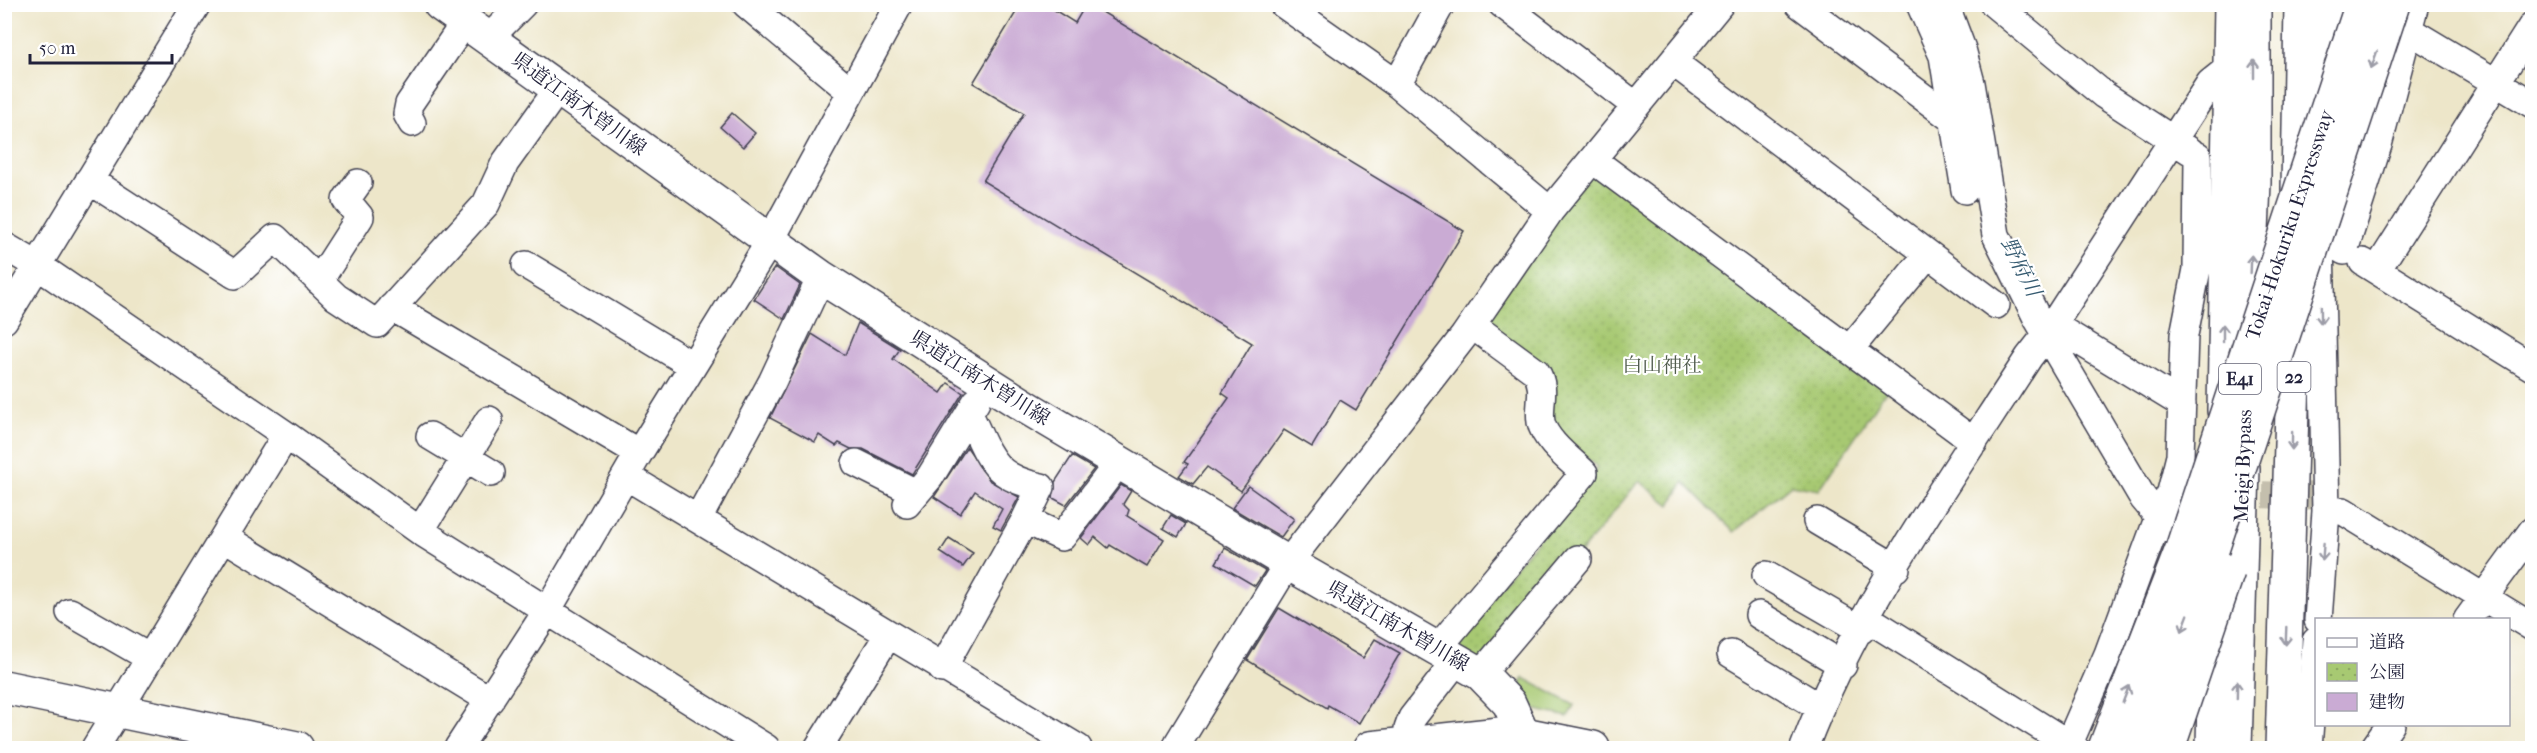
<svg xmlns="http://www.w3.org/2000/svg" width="2537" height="753" font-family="'IM FELL French Canon','Noto Serif JP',serif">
<defs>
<pattern id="park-dots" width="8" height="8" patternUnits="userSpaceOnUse" patternTransform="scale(1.5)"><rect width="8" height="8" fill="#a7c972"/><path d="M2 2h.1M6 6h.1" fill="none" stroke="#8fac64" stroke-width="1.8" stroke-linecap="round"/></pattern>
</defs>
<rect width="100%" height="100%" fill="#fff"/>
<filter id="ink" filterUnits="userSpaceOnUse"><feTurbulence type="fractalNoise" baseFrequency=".0167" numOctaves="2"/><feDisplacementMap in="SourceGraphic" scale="12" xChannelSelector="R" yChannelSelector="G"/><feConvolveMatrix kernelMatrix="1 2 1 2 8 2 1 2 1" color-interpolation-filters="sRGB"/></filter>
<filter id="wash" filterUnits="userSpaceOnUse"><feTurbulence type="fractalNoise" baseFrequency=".008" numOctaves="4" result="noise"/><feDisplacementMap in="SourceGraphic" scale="24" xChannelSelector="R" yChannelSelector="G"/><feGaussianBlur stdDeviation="1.35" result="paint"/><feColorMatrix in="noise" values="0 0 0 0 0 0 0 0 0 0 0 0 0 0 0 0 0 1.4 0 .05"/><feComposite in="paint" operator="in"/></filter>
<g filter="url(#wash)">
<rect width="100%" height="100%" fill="#ede6c9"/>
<path fill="#a7c972" stroke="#647656" stroke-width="1.5" d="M1524,678l50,27 -6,12 -36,-8 -13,-20z"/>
<path fill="url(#park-dots)" stroke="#647656" stroke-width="1.5" d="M1586,168l306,214 -73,108 -28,-5 -57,47 -50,-50 -14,23 -31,-24 -158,193 -36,-21 152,-186 -48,-42 -6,-43 -66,-66z"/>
<g id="blocks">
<path fill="#caabd4" d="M1021,4h24l30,19 11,-19h3l375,227 -108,179 -16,-10 -28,47 -28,-17 -43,61 -34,-24 -14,17 -14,-8 9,-12 -4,-2 45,-64 -7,-5 30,-50 -269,-162 41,-68 -51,-30z
M732,113l23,20 -12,14 -23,-20z
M775,267l25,18 -16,34 -30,-20z
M858,323l42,26 -7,10 48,34 7,-10 15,10 -51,81 -49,-25h-12l-12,-6 -3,3 -17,-11 -4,7 -45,-24 42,-84 33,21z
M967,447l23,34 29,16 -18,33 -8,-4 9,-17 -27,-18 -15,23 -26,-17z
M1072,456l22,13 -28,36 -13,-7 2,-16z
M1121,485l10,6 -8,13 6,6 -2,6 37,23 -17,28 -37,-22 -2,3 -13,-11 -6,8 -8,-7z
M1248,486l46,33 -13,18 -49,-29z
M1171,515l15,9 -8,13 -15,-9z
M949,538l24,15 -10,14 -23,-15z
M1225,548l40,23 -10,15 -39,-23z
M1279,608l84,50 12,-19 25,14 -41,70 -31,-18 -1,3 -80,-48z"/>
</g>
</g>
<g filter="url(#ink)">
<use href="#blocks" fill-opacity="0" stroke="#403f50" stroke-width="1.5"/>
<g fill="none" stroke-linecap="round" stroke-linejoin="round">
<path stroke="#c4bfad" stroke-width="27" stroke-dasharray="27 14" stroke-linecap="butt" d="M2222,494l95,2"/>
<defs>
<path id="minor" d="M746,4l105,88
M1283,4l114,80 153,127
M1502,4l134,102
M1799,4l156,117
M1920,4l23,52 22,134
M1945,4l17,45 9,34 25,152 42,85 105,178 25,30
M1994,4l110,91 86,56
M2392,20l140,84
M489,38l34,-34
M1673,62l323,243
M1397,84l44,-80
M2325,96l3,-92
M412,123l-5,-9 2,-10 56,-82
M1593,160l381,282
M89,180l146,95 40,-37 61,59 41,27 109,-120 19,-41 53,-74
M4,246l33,19 249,170 134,96 346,217
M2344,251l34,-106 37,-141
M2363,262l169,105
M526,265l166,100
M2377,270l155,-244
M319,281l41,-64 -14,-17 12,-17
M392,307l247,146
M4,320l193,-316
M2053,325l129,79
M1849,350l79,-96
M2221,411l7,-407
M969,414c20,41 22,63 72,73l-16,33
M430,436l61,37
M856,463l60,30
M626,476l452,272
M907,504l23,-27 46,-75
M2326,511h17l189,116
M698,519l74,-137 49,-105
M1817,521l79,47
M420,531l69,-111
M225,538l265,162
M1766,575l95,55
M70,612l80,46
M1759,615l84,50
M1867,618l208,130
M2318,620l8,-109 -6,-271
M2467,620l65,-89
M1437,649l147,-176c-13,-13 -39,-32 -43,-51 -3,-18 6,-33 -5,-50l-64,-47
M1731,654l90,54
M942,669l83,-149 37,17 57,-75
M1481,674l97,-115
M1410,743l-2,-14 4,-11 45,-58
M95,748l191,-313
M458,748l89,-137 92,-158 131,-212 129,-237
M818,748l70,-113
M1178,748v-5l110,-180 176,-227 86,-125 170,-207
M1804,748c52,-138 145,-267 225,-391l18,-23 163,-251 15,-12
M2067,748l41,-94 51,-138 12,-24 9,-36 4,-121 13,-66 1,-113
M2210,748l2,-109
M2308,748l8,-107
M2374,748l17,-24"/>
<path id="major" d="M440,4l381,273 207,131 260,155 193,111 28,29 14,31
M4,687l293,61
M1370,748l130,-14h23l70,14"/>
<path id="highway" d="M2298,189l3,-185
M2248,336l6,-154v-178
M2235,748l8,-280
M2282,748l13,-439"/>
</defs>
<use href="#minor" stroke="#403f50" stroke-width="30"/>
<use href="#major" stroke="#403f50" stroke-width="36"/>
<use href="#highway" stroke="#403f50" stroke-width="36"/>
<use href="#minor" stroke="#fff" stroke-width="27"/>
<use href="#major" stroke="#fff" stroke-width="33"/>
<use href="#highway" stroke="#fff" stroke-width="33"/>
<defs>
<g id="highway-bridge">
<path id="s1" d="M2105,748l77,-199 180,-545"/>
<path d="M2138,748l70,-186 185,-558"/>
<path d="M2168,748l60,-177"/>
</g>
</defs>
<use href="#highway-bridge" stroke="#403f50" stroke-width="36" stroke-linecap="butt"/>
<use href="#highway-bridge" stroke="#fff" stroke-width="33"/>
</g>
<defs><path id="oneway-shaft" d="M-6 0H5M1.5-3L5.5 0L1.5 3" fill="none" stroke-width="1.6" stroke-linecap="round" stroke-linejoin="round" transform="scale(1.5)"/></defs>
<g stroke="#9c9ca7">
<use href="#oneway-shaft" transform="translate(2374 60) rotate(109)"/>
<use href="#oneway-shaft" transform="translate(2254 69) rotate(-90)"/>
<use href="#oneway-shaft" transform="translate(2251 264) rotate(-88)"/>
<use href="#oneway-shaft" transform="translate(2321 315) rotate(89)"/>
<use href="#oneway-shaft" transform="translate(2223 333) rotate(-90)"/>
<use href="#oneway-shaft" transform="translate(2292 441) rotate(91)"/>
<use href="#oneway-shaft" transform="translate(2323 552) rotate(94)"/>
<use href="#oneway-shaft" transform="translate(2185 623) rotate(111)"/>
<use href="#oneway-shaft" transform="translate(2286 636) rotate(92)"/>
<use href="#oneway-shaft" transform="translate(2237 690) rotate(-89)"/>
<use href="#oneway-shaft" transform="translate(2126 694) rotate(-69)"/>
</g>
</g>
<g text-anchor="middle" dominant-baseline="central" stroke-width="4.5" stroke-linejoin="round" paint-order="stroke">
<g fill="#fff" stroke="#646476" stroke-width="1.5">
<rect x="2277.5" y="362" width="33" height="30" rx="4.5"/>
<rect x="2219" y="364" width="42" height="30" rx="4.5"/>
</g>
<g font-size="18" font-weight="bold" fill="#22223b">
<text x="2294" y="377">22</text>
<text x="2240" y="379">E41</text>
</g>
<g font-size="20" fill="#22223b" stroke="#fff">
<text transform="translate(579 104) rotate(36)">県道江南木曽川線</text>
<text stroke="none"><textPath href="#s1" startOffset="555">Tokai-Hokuriku Expressway</textPath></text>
<text transform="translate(980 378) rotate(32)">県道江南木曽川線</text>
<text transform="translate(2243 466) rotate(-88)">Meigi Bypass</text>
<text transform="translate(1398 626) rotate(30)">県道江南木曽川線</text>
</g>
<g font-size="20" fill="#515c4e" stroke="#fff">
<text x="1662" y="365">白山神社</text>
</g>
<g font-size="21" font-style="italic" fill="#365b71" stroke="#fff">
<text transform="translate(2021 267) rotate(63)">野府川</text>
</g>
</g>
<rect width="2537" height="753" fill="none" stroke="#fff" stroke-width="24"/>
<rect x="2315" y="618" width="195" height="108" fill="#ffffff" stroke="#a7a7b1" stroke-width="1.5"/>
<rect x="2327" y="638" width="30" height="9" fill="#ffffff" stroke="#a7a7b1" stroke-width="1.5"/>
<text x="2369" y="648" font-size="18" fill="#22223b">道路</text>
<rect x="2327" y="663" width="30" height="18" fill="url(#park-dots)" stroke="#a7a7b1" stroke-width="1.5"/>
<text x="2369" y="678" font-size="18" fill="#22223b">公園</text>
<rect x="2327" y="693" width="30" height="18" fill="#caabd4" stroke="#a7a7b1" stroke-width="1.5"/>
<text x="2369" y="708" font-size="18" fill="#22223b">建物</text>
<path d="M30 54v9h142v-9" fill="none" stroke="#22223b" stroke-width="3"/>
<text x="39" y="54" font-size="18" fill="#22223b" stroke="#ffffff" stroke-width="4.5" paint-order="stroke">50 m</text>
</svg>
